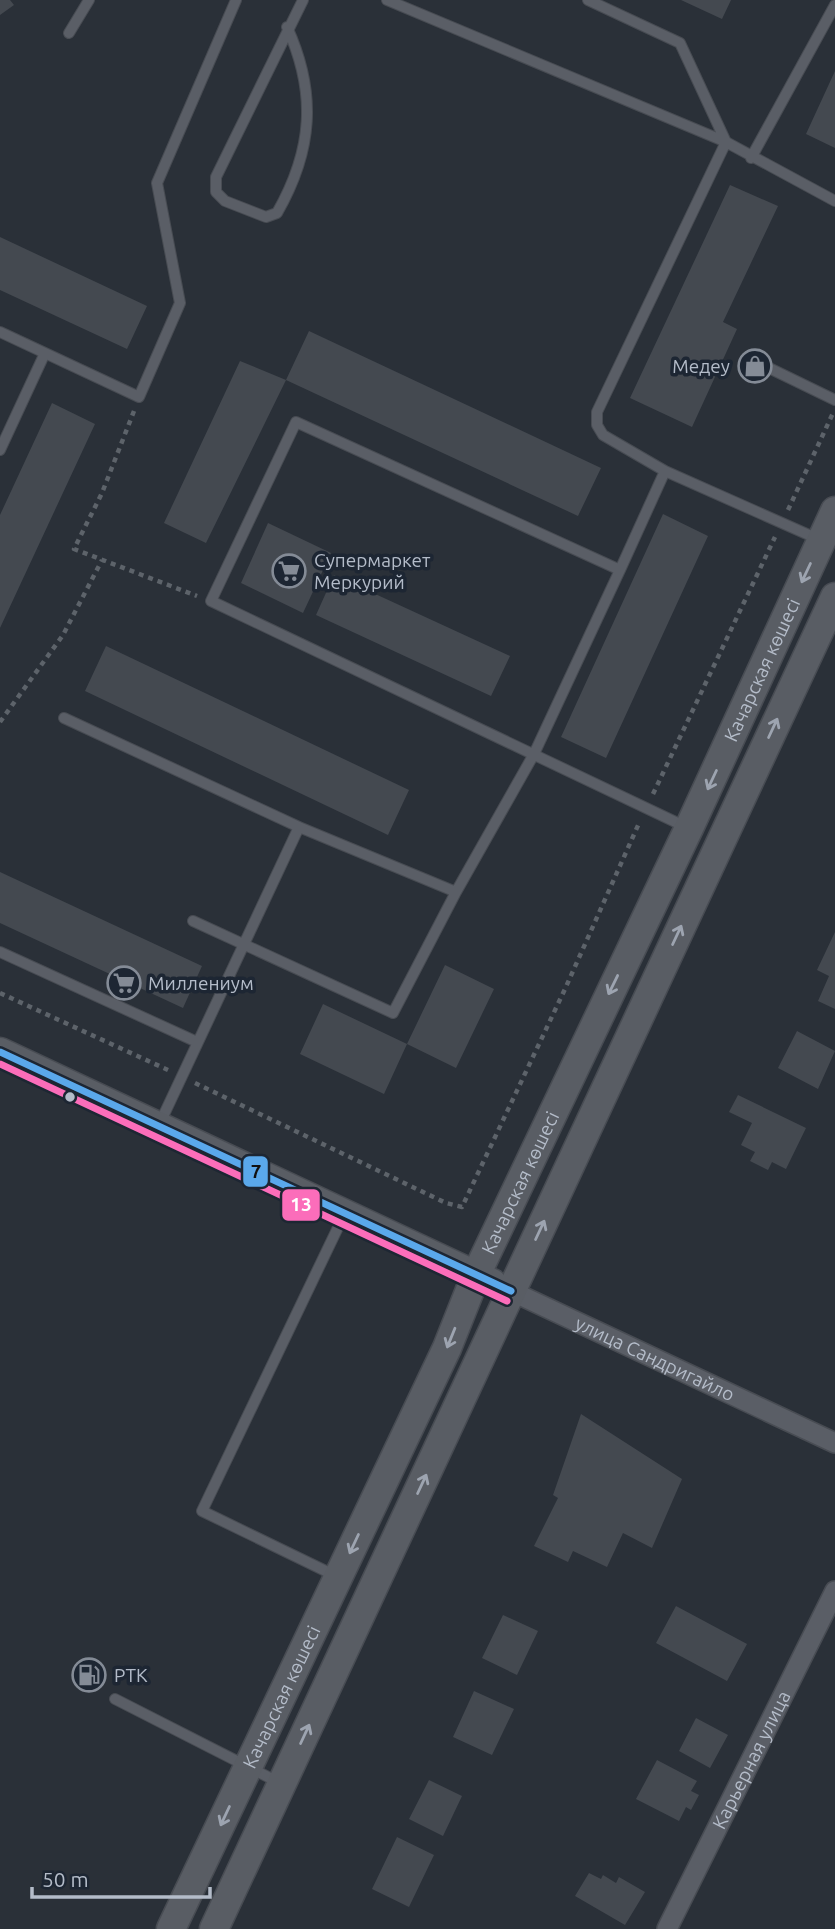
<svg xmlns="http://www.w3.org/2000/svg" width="835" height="1929" font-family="Ubuntu,sans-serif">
<rect width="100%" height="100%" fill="#2a3038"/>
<path fill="#444950" d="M0,0h10l4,5 -14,10z
M681,0h50l-9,19z
M835,71v77l-29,-14z
M730,185l48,21 -55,116 14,7 -45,98 -62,-29z
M0,237l147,69 -20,43 -127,-59z
M309,331l292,137 -23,48 -292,-136z
M240,361l46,19 -80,163 -42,-20z
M52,403l43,21 -95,204v-113z
M663,514l45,22 -102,222 -45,-21z
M268,523l63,30 -28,60 -62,-30z
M334,575l176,81 -19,40 -175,-81z
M106,646l303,144 -21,45 -303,-144z
M0,872l202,94 -19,42 -183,-85z
M835,932v77l-17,-8 11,-25 -12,-6z
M445,965l49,24 -38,79 -49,-24z
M323,1004l84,40 -23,50 -84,-40z
M797,1031l38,20 -17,38 -40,-21z
M738,1095l68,33 -20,41 -14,-7 -4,8 -18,-9 5,-9 -14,-7 11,-22 -23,-11z
M581,1414l101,65 -30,69 -29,-15 -16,34 -34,-16 -5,11 -34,-16 24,-48 -5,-3z
M676,1606l71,38 -20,37 -71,-38z
M503,1615l35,16 -21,44 -35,-17z
M474,1691l40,18 -22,46 -39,-18z
M696,1718l32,17 -18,33 -31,-17z
M657,1760l40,21 -6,10 8,4 -8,15 -5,-3 -7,14 -43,-22z
M429,1780l33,16 -19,40 -34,-17z
M397,1837l37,18 -25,52 -37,-18z
M589,1873l12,6 2,-4 13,8 3,-6 26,15 -20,33 -50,-29z"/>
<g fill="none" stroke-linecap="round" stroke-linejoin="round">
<defs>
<path id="lane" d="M387,0l339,142 -129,270v13l6,10 62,36 153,68
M588,0l92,43 46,99 109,59
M287,27c30,66 26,123 -10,186l-11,4 -41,-16 -9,-9v-15l87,-177
M69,33l20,-33
M751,158l84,-153
M0,332l139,65 41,-94 -23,-120 79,-183
M767,367l68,33
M0,450l45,-97
M665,471l-45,99 -324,-148 -85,179 475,226
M64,718l235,109 157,65
M193,921l200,92 63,-121 78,-138 86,-184
M0,952l197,90
M160,1123l139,-296
M336,1576l-134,-65 141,-294
M115,1699l163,83"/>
<g id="street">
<path id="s1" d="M511,1291l324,152"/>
<path id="s2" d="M667,1929l168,-338"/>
</g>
<g id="secondary">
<path d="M0,1052l492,231"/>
<path id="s3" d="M171,1929l276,-581 29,-73 213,-447 146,-317"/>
<path d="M214,1929l621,-1332"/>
</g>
</defs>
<use href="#lane" stroke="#484c53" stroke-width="12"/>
<use href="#street" stroke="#484c53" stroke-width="22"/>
<use href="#secondary" stroke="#484c53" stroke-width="31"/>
<path stroke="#5d636a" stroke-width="4.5" stroke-dasharray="5 5" stroke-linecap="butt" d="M134,411l-32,82 -28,56 123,47
M788,510l45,-97
M0,722l63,-87 39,-75
M653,794l122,-257
M0,993l168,77
M195,1083l251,120 16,4 103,-218 75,-168"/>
<use href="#lane" stroke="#5a5e66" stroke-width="10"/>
<use href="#street" stroke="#5a5e66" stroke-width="19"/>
<use href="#secondary" stroke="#595d64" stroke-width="28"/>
<defs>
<path id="bus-1" d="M0,1052l511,239"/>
<path id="bus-2" d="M0,1064l507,237"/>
</defs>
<use href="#bus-1" stroke="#1d2633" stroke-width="12"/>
<use href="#bus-2" stroke="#1d2633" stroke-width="12"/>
<use href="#bus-1" stroke="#5aa8eb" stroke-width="7"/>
<use href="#bus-2" stroke="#fb6dba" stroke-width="7"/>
</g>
<defs><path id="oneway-shaft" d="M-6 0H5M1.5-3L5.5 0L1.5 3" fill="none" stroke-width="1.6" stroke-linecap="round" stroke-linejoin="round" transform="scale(1.75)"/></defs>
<g stroke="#9da4b0">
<use href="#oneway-shaft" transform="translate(806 573) rotate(115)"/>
<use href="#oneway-shaft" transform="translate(773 728) rotate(-65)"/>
<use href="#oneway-shaft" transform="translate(712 780) rotate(115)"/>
<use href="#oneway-shaft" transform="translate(677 935) rotate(-65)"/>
<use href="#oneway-shaft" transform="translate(613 985) rotate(116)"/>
<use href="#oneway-shaft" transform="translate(540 1230) rotate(-65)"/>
<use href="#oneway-shaft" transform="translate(451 1338) rotate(112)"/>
<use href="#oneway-shaft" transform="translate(422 1484) rotate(-65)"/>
<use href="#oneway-shaft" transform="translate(354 1544) rotate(115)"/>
<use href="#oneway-shaft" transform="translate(305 1734) rotate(-65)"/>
<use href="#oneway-shaft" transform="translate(225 1816) rotate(115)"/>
</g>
<defs>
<symbol id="shop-ring" viewBox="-11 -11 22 22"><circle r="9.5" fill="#1d2633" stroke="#848b96" stroke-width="1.5"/><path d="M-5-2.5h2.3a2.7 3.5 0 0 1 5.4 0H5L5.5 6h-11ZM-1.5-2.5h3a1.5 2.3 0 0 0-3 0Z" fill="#848b96"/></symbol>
<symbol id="supermarket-ring" viewBox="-11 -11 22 22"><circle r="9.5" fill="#1d2633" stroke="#848b96" stroke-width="1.5"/><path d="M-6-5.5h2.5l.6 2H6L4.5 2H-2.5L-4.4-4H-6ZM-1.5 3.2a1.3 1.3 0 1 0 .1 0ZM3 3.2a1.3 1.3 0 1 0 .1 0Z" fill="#848b96"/></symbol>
<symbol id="fuel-ring" viewBox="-11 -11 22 22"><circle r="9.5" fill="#1d2633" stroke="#848b96" stroke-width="1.5"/><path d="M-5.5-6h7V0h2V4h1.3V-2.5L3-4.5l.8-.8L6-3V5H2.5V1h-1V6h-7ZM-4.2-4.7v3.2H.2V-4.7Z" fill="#848b96"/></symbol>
</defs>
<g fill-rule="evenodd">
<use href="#shop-ring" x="736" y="347" width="38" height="38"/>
<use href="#supermarket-ring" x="270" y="552" width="38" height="38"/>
<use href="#supermarket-ring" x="105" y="964" width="38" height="38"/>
<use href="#fuel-ring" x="70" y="1656" width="38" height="38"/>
</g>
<circle fill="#b4bcc9" stroke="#1d2633" stroke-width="2.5" cx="70" cy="1097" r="6"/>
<g text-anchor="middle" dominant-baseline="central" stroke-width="7" stroke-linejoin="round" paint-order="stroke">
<g font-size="19" fill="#b4bcc9" stroke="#1d2633" text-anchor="start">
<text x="730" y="366" text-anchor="end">Медеу</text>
<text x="314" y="560">Супермаркет<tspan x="314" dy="22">Меркурий</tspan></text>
<text x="148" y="983">Миллениум</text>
<text x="114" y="1675">РТК</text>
</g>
<g font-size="19" fill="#b4bcc9" stroke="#1d2633">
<text stroke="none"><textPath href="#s3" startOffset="1391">Качарская көшесі</textPath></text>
<text stroke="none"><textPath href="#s3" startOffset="824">Качарская көшесі</textPath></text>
<text stroke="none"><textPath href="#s1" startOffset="159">улица Сандригайло</textPath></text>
<text stroke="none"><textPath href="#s3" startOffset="257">Качарская көшесі</textPath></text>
<text stroke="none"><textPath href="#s2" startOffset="189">Карьерная улица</textPath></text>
</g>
</g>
<g stroke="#1d2633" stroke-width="2.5">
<rect x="242" y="1155" width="27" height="33" rx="7" fill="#5aa8eb"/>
<rect x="281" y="1188" width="40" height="34" rx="7" fill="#fb6dba"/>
</g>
<g font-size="19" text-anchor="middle" font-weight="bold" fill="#fff">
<text x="301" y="1211">13</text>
</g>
<g font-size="19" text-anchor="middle" font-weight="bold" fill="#111">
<text x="256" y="1178">7</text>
</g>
<path d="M32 1887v10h178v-10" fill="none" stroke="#b4bcc9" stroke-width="3.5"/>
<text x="42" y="1887" font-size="21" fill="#b4bcc9" stroke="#1d2633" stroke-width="5" paint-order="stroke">50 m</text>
</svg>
